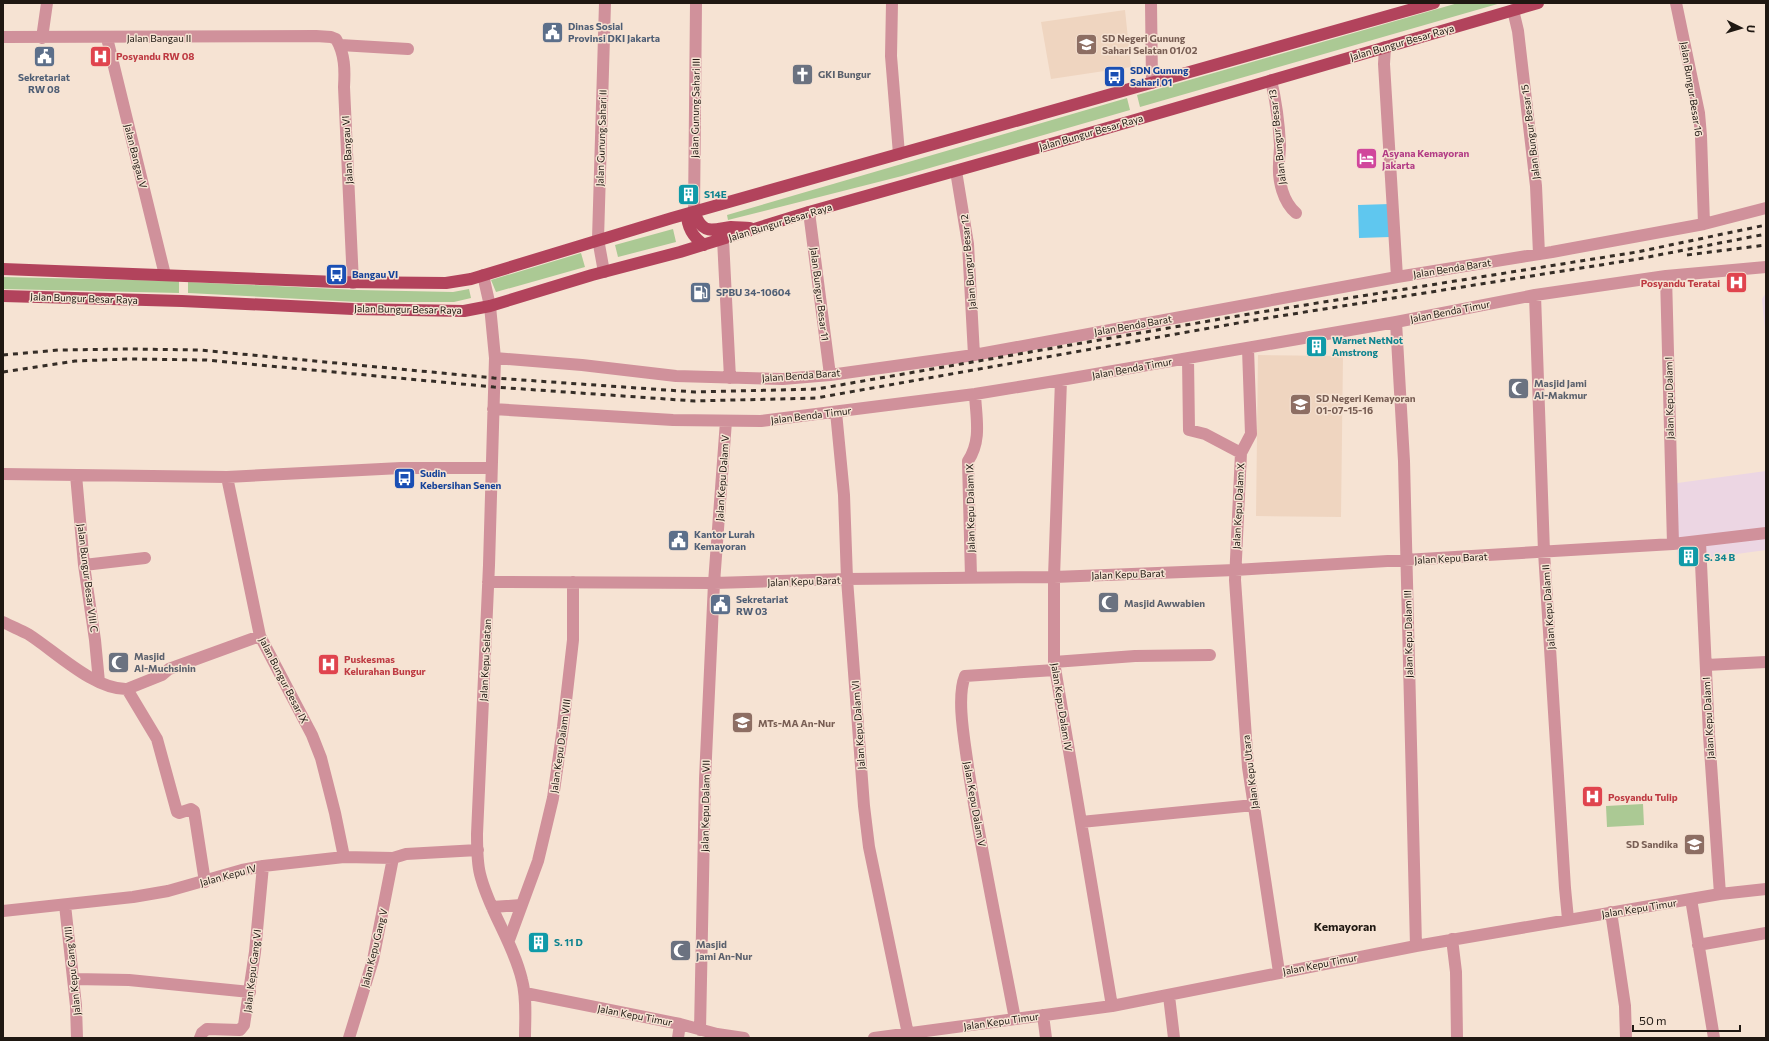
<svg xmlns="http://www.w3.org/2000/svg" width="1769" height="1041" font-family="Commissioner,sans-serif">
<rect width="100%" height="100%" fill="#f6e3d3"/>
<path fill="#ecd6e3" d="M1766,293v46l-4,-40z
M1766,471v79l-88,12 -8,-78z"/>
<path fill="#efd5c0" d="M1125,10l6,57 -80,12 -10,-57z
M1258,355l85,1 -2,161 -85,-1z"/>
<path fill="#abc994" d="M1458,3h43l-361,104 -3,-12z
M1127,98l3,12 -228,66 -174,44 -1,-5z
M673,229l3,13 -58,15 -3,-12z
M581,253l4,14 -89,25 -5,-12z
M3,277l176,4v12l-176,-4z
M188,282l170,8 95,2 16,-3 2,9 -17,4h-96l-170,-9z
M1643,804l1,21 -37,2 -1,-21z"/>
<path fill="#5fc7ef" d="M1390,204v33l-31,1 -1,-33z"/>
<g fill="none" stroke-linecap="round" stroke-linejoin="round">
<path stroke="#d0919b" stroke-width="12" d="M892,3l-1,53 8,98
M1151,3l1,80
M1676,3l23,110 2,23 3,88
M1513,10l5,21 18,155 3,68
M3,37l313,-1 15,1 5,2c9,15 9,31 8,48l9,196
M42,38l5,-35
M107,38l58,237
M340,45l68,4
M1385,47l-1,17 13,213
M1271,80c5,21 8,44 9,65 0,7 -1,13 -1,19 -1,17 4,38 17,49
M956,171l12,73 6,111
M694,212l2,-209
M809,212l21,163
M723,239l7,139
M604,272l-6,-33 7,-236
M483,275l7,31 5,52 -6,207 -12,269c0,13 0,28 3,40 9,37 33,68 42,106 5,19 3,39 3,58
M1666,276l7,268
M1535,295l9,257 21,336 3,31
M1396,322l8,139 12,485
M1248,349l3,85 -10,19 -6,127 13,187 31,205
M495,358l87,7 94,11 107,3 47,-4 144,-20 423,-78 155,-25 152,-28 62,-16
M1188,359l1,71 16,4 36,19
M1061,380l-7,197v85l58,344
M493,409l180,11 88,1 214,-27 86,-14 335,-58 139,-27 131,-19 100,-9
M836,412l8,83 3,84 17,227 5,41 39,187
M3,474l224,3 174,-9h89
M76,475l8,90 11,75 4,42
M227,477l33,159 52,99 9,23 14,55 9,44
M1700,542l9,193 11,159
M84,565l61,-7
M971,577l-3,-116c14,-21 8,-43 7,-67
M488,582l226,1 133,-4 207,-2 181,-7 438,-26 93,-11
M3,622c8,4 17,8 25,12 27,17 66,56 99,55l35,-14 7,-6 91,-33
M1054,662l81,-6 75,-1
M1706,665l60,-3
M127,689l30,50 20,73 2,1 12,-4 3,2 11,71
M1081,822l173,-17
M1691,899l23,139
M65,905l11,101 1,32
M492,907l29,-2
M3,911l130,-14 35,-6 74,-21 21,-4 81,-9 49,1 13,-4 72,-4
M1611,912l14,94 1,32
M1452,939l4,33 1,66
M509,940l29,-79 15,-63 10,-71 10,-87v-58
M1698,945l68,-12
M74,979l55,1 121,12
M525,993l155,31 37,10 27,4
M1169,996l5,42
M1043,1015l3,23
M1015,1019c-16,-84 -34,-168 -47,-252 -3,-24 -12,-69 -3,-91l90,-6
M700,1030l5,-251 9,-196 12,-162
M200,1038l2,-5 5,-4 33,1 4,-5 11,-73 8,-86
M349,1038l24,-78 20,-102
M678,1038l2,-14
M874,1038l238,-32 304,-60 304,-52 46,-5"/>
<path stroke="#b2435c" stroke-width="12" d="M694,212c9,23 16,18 37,15 7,0 13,1 19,1
M687,214c0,14 6,23 17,31
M3,269l334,13 109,1 25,-4 201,-61 762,-215
M3,296l179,5 171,8 111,2 26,-5 102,-31 88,-23 129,-40 288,-81 441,-128"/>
<path stroke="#352d26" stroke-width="3" stroke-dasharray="5 5" stroke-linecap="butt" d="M1687,255l79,-10
M3,355l56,-5 72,-1 68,1 295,28 201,14 122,-3 438,-76 382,-61 129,-27
M3,372l72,-11 54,-2 77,1 288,27 201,14 121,-3 439,-78 383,-61 128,-25"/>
</g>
<defs>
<symbol id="civic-square" viewBox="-11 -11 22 22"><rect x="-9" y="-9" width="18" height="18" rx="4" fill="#5c6f8a" stroke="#f6e3d3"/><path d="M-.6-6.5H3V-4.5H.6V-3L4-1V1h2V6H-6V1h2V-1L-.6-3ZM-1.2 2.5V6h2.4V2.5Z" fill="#fff"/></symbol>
<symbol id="school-square" viewBox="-11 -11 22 22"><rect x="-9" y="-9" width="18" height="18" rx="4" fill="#8d6e63" stroke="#f6e3d3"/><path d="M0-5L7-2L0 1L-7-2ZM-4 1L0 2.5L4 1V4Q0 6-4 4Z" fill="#fff"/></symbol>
<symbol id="hospital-square" viewBox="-11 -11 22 22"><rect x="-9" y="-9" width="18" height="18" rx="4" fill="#e0444e" stroke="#f6e3d3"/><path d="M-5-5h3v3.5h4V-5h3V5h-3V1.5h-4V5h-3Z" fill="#fff"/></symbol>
<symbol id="church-square" viewBox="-11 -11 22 22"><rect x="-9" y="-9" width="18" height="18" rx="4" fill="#6b7280" stroke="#f6e3d3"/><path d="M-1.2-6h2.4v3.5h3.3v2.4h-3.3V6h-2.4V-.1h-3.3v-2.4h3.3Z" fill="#fff"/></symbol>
<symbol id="bus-square" viewBox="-11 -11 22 22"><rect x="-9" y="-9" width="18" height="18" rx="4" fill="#1a4fb4" stroke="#f6e3d3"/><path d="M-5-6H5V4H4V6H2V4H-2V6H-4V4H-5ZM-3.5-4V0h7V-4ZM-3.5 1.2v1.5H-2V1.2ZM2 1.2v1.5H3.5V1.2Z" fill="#fff"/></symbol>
<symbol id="hotel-square" viewBox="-11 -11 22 22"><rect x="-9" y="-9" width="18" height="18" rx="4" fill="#d1479c" stroke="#f6e3d3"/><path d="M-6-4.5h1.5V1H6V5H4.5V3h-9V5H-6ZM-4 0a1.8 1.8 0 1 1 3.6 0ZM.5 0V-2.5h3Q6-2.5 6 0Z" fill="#fff"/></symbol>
<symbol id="building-square" viewBox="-11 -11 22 22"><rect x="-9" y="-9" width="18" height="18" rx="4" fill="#0f9aa8" stroke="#f6e3d3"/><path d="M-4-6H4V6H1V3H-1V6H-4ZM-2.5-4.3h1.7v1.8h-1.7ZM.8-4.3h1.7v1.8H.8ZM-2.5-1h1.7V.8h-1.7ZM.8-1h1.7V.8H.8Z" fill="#fff"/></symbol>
<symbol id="fuel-square" viewBox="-11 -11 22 22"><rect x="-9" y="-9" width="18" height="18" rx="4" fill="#5c6f8a" stroke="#f6e3d3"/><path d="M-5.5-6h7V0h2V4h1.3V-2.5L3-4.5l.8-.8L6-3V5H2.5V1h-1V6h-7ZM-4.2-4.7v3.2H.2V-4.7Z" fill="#fff"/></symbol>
<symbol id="mosque-square" viewBox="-11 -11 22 22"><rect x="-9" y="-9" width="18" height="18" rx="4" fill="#6b7280" stroke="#f6e3d3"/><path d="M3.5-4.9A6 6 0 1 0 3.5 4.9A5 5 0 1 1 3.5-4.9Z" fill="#fff"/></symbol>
</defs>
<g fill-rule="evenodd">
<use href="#civic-square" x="540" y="20" width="25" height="25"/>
<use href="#school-square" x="1074" y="32" width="25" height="25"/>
<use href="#hospital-square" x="88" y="44" width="25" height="25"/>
<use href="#civic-square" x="32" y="44" width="25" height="25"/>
<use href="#church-square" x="790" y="62" width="25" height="25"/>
<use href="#bus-square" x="1102" y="64" width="25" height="25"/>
<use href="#hotel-square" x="1354" y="146" width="25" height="25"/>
<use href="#building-square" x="676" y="182" width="25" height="25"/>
<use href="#bus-square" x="324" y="262" width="25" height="25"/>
<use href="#hospital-square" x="1724" y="270" width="25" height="25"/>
<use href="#fuel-square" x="688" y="280" width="25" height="25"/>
<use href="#building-square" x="1304" y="334" width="25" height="25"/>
<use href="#mosque-square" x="1506" y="376" width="25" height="25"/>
<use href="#school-square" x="1288" y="392" width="25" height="25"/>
<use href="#bus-square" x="392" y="466" width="25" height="25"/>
<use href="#civic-square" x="666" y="528" width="25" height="25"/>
<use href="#building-square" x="1676" y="544" width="25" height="25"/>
<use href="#mosque-square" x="1096" y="590" width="25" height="25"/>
<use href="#civic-square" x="708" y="592" width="25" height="25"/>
<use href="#mosque-square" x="106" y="650" width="25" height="25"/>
<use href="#hospital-square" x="316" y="652" width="25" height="25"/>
<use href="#school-square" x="730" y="710" width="25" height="25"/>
<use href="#hospital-square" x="1580" y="784" width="25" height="25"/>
<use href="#school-square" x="1682" y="832" width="25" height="25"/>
<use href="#building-square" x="526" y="930" width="25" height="25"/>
<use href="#mosque-square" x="668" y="938" width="25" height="25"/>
</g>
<g text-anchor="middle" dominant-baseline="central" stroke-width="3" stroke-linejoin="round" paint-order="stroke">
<g font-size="10" font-weight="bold" fill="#4e5e75" stroke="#f6e3d3" text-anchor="start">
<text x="568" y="26">Dinas Sosial<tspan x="568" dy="12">Provinsi DKI Jakarta</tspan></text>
<text x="44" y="77" text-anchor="middle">Sekretariat<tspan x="44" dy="12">RW 08</tspan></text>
<text x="716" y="292">SPBU 34-10604</text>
<text x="694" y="534">Kantor Lurah<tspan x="694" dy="12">Kemayoran</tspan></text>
<text x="736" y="599">Sekretariat<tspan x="736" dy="12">RW 03</tspan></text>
</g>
<g font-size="10" fill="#1f1812" stroke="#f6e3d3">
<text x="159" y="38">Jalan Bangau II</text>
<text transform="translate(1402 42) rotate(-16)">Jalan Bungur Besar Raya</text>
<text transform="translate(1692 89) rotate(81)">Jalan Bungur Besar 16</text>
<text transform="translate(695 108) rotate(-89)">Jalan Gunung Sahari III</text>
<text transform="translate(1091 132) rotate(-16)">Jalan Bungur Besar Raya</text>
<text transform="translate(1530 132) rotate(-97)">Jalan Bungur Besar 15</text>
<text transform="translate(1277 137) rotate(-96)">Jalan Bungur Besar 13</text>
<text transform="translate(601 138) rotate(-88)">Jalan Gunung Sahari II</text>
<text transform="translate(347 150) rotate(-93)">Jalan Bangau VI</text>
<text transform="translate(136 156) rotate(76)">Jalan Bangau V</text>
<text transform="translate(780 222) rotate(-17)">Jalan Bungur Besar Raya</text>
<text transform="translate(968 262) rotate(-95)">Jalan Bungur Besar 12</text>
<text transform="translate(1452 268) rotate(-9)">Jalan Benda Barat</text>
<text transform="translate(820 294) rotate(83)">Jalan Bungur Besar 11</text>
<text transform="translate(84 298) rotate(2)">Jalan Bungur Besar Raya</text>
<text transform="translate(408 309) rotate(1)">Jalan Bungur Besar Raya</text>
<text transform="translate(1450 311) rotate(-11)">Jalan Benda Timur</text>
<text transform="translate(1133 325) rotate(-10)">Jalan Benda Barat</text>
<text transform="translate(1132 368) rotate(-10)">Jalan Benda Timur</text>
<text transform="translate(801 375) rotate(-4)">Jalan Benda Barat</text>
<text transform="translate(1669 398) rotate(-91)">Jalan Kepu Dalam I</text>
<text transform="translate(811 415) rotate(-7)">Jalan Benda Timur</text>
<text transform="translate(722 478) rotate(-86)">Jalan Kepu Dalam V</text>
<text transform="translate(1238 506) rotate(-87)">Jalan Kepu Dalam X</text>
<text transform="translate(970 508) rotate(-91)">Jalan Kepu Dalam IX</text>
<text transform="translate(1451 558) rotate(-3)">Jalan Kepu Barat</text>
<text transform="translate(1128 574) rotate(-2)">Jalan Kepu Barat</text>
<text transform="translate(88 578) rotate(83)">Jalan Bungur Besar VIII C</text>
<text transform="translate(804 581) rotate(-2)">Jalan Kepu Barat</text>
<text transform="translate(1548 607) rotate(-94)">Jalan Kepu Dalam II</text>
<text transform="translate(1408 634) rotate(-91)">Jalan Kepu Dalam III</text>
<text transform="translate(485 660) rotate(-87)">Jalan Kepu Selatan</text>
<text transform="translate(284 680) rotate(63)">Jalan Bungur Besar IX</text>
<text transform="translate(1062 707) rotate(81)">Jalan Kepu Dalam IV</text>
<text transform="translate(1708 718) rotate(-93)">Jalan Kepu Dalam I</text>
<text transform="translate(858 725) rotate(-94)">Jalan Kepu Dalam VI</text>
<text transform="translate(560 746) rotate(-82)">Jalan Kepu Dalam VIII</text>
<text transform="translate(1250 772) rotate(-97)">Jalan Kepu Utara</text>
<text transform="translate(975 804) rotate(80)">Jalan Kepu Dalam V</text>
<text transform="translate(705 806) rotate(-89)">Jalan Kepu Dalam VII</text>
<text transform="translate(228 875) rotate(-15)">Jalan Kepu IV</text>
<text transform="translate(1639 908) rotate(-9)">Jalan Kepu Timur</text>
<text transform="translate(374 948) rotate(-76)">Jalan Kepu Gang V</text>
<text transform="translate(1320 964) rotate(-11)">Jalan Kepu Timur</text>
<text transform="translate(72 971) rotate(-96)">Jalan Kepu Gang VIII</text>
<text transform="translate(252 971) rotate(-83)">Jalan Kepu Gang VI</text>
<text transform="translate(635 1015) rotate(11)">Jalan Kepu Timur</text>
<text transform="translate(1001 1021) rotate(-8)">Jalan Kepu Timur</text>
</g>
<g font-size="10" font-weight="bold" fill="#785e54" stroke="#f6e3d3" text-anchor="start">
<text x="1102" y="38">SD Negeri Gunung<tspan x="1102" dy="12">Sahari Selatan 01/02</tspan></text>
<text x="1316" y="398">SD Negeri Kemayoran<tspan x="1316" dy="12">01-07-15-16</tspan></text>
<text x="758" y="723">MTs-MA An-Nur</text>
<text x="1678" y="844" text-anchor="end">SD Sandika</text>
</g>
<g font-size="10" font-weight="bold" fill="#be3a42" stroke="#f6e3d3" text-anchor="start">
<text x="116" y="56">Posyandu RW 08</text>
<text x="1720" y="283" text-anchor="end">Posyandu Teratai</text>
<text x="344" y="659">Puskesmas<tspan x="344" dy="12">Kelurahan Bungur</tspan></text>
<text x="1608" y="797">Posyandu Tulip</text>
</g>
<g font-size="10" font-weight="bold" fill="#164399" stroke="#f6e3d3" text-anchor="start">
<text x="1130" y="70">SDN Gunung<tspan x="1130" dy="12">Sahari 01</tspan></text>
<text x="352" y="274">Bangau VI</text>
<text x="420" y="473">Sudin<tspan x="420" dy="12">Kebersihan Senen</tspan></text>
</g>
<g font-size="10" font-weight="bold" fill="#5b616d" stroke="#f6e3d3" text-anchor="start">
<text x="818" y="74">GKI Bungur</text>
<text x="1534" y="383">Masjid Jami<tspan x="1534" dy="12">Al-Makmur</tspan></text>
<text x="1124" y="603">Masjid Awwabien</text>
<text x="134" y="656">Masjid<tspan x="134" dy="12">Al-Muchsinin</tspan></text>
<text x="696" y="944">Masjid<tspan x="696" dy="12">Jami An-Nur</tspan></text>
</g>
<g font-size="10" font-weight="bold" fill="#b23c85" stroke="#f6e3d3" text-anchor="start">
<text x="1382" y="153">Asyana Kemayoran<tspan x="1382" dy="12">Jakarta</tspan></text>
</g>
<g font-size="10" font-weight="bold" fill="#0d838f" stroke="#f6e3d3" text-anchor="start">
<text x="704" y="194">S14E</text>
<text x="1332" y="340">Warnet NetNot<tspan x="1332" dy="12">Amstrong</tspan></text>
<text x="1704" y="557">S. 34 B</text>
<text x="554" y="942">S. 11 D</text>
</g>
<g font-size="12" font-weight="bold" fill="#1f1812" stroke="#f6e3d3">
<text x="1345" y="926">Kemayoran</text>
</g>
</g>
<rect width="1769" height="1041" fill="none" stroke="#1f1812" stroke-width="8"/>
<g transform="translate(1741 28) rotate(95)" stroke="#f6e3d3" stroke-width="3" paint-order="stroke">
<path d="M0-3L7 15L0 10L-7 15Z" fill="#1f1812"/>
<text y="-6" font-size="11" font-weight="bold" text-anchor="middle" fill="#1f1812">U</text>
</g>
<path d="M1633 1025v6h107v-6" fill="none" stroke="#1f1812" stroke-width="2"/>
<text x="1639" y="1025" font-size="12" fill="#1f1812" stroke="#f6e3d3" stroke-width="3" paint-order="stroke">50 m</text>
</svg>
